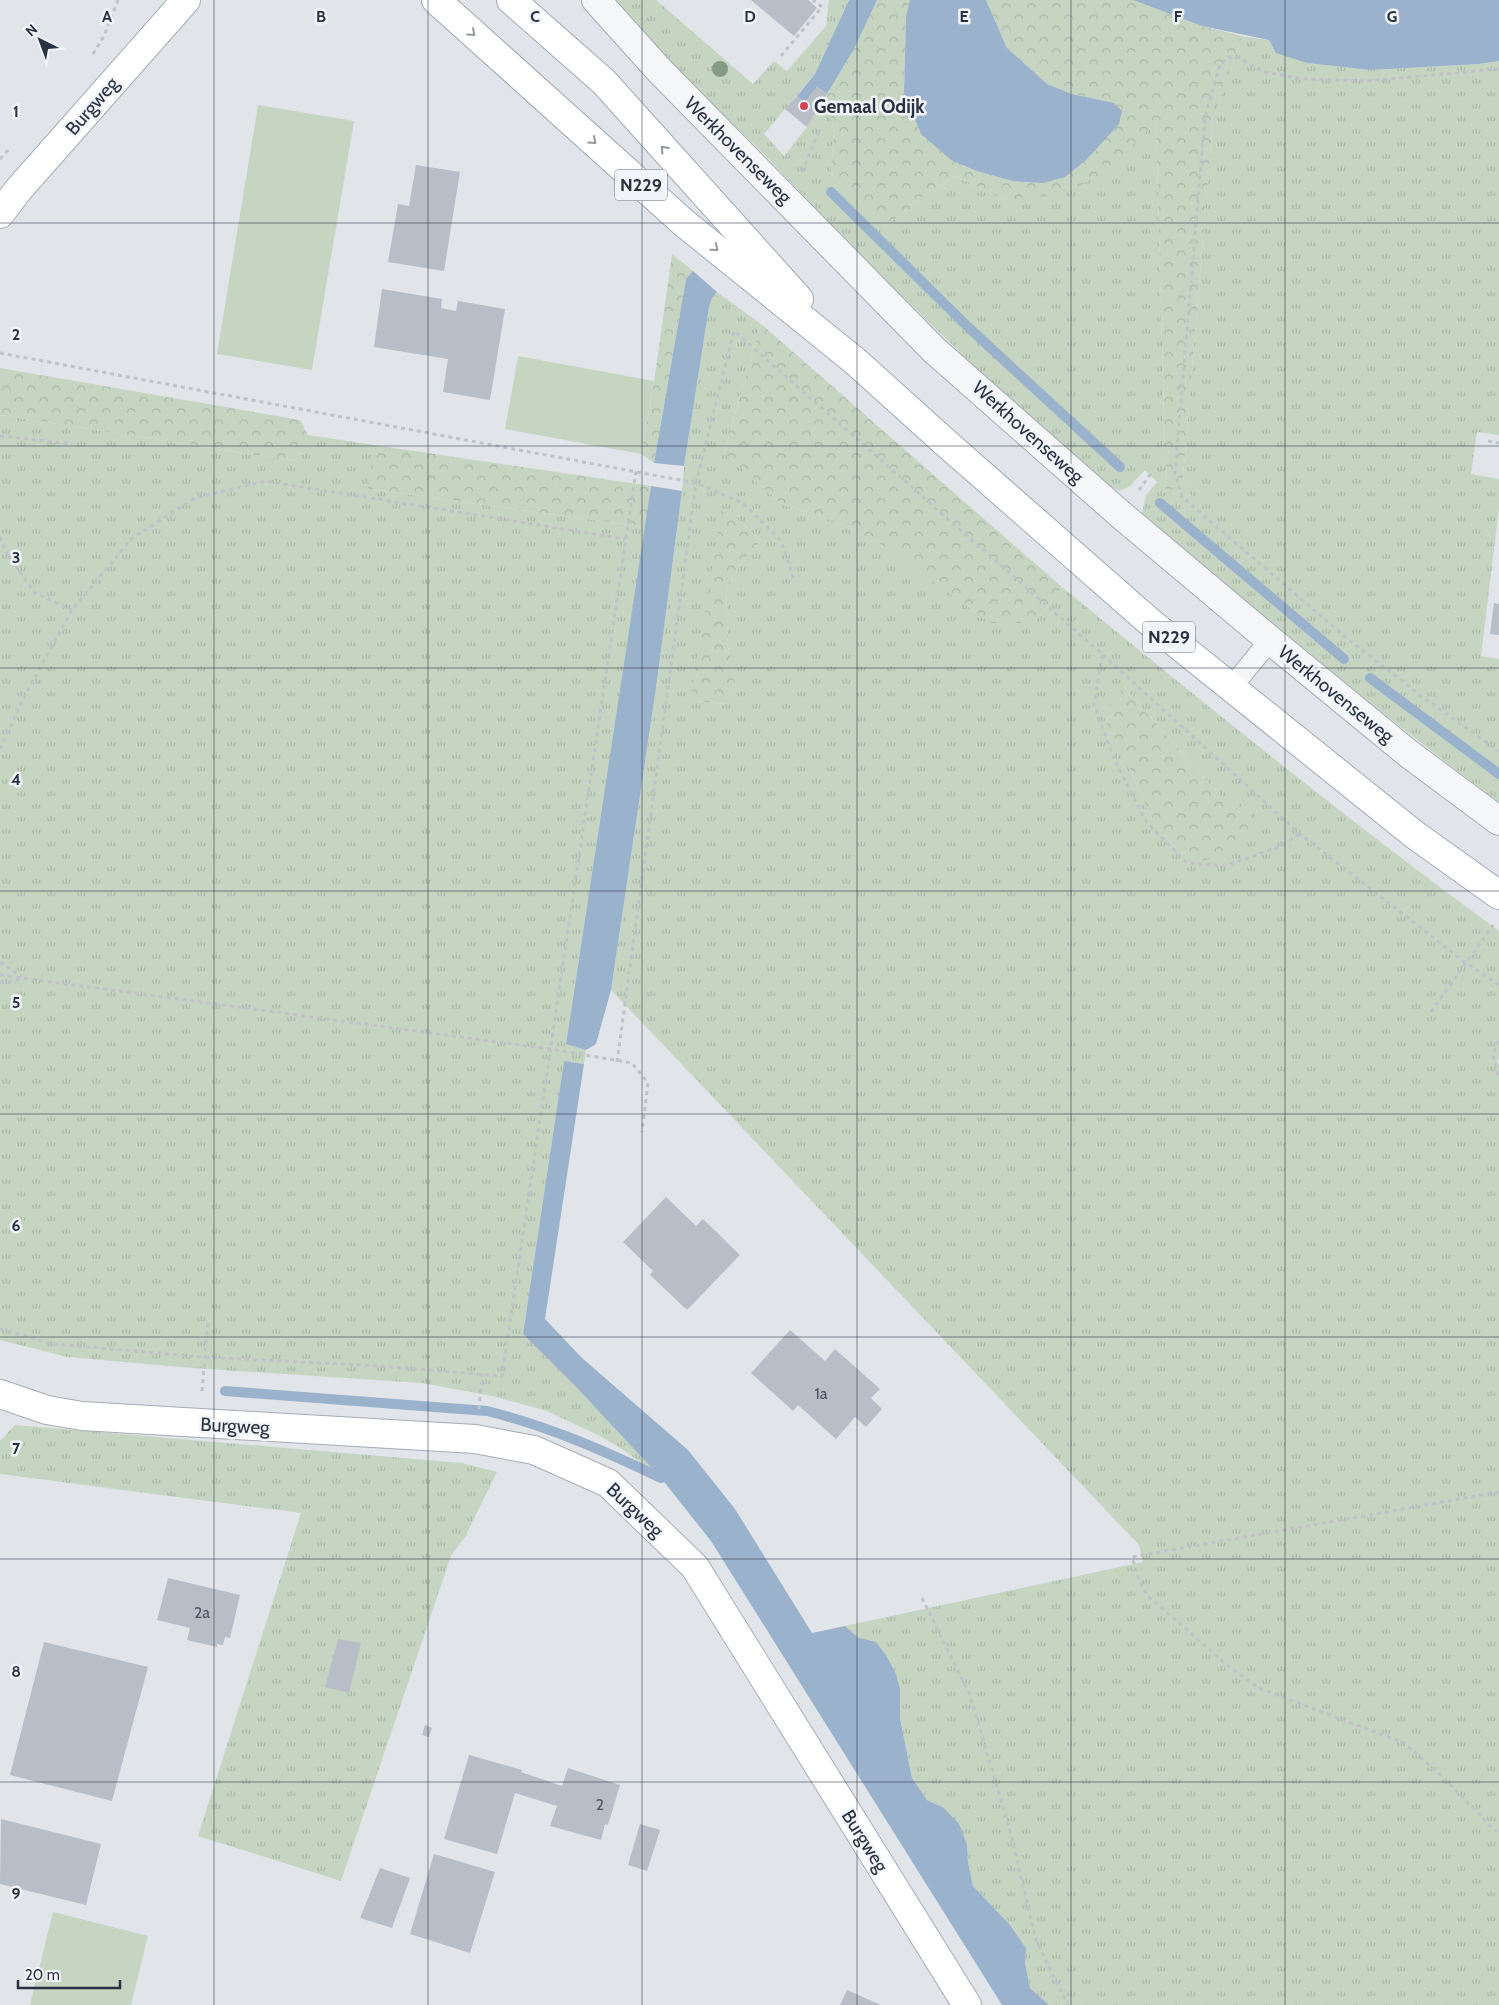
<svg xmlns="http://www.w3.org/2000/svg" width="1499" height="2005" font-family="Cabin,sans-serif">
<defs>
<pattern id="grass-tufts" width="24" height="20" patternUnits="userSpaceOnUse" patternTransform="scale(1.25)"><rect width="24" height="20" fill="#c6d5c2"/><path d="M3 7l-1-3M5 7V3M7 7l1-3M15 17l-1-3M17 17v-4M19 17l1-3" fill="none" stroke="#aab7a8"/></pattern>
<pattern id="forest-crowns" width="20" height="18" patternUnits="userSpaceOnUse" patternTransform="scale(1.25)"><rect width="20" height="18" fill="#c6d5c2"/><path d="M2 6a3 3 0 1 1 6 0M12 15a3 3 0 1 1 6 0" fill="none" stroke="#aab7a8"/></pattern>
</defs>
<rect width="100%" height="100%" fill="#e1e5ea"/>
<path fill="url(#grass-tufts)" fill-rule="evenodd" d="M614,0h42l97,84 21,-23 13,10 39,-45 3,-26h20l-34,74 -51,60 20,22 23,-29 20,-33 7,39 -3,40 54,53 34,-27 37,-23 48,24 104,-30 48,-49 10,368h14l13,11 -10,-23 30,-359 29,-82 27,4 38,23 63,7 109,-6 20,-3v374l-22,-3 -6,42 28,5v29l-18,148 18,3v143c-71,-52 -140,-108 -209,-164 -50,-41 -100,-81 -148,-124l4,-19 11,-13 -12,-12 -15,16 -10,5 -11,-5 -136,-121 -91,-88 -129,-134 -52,-48z
M717,292l44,32 -37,129 59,52 36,10 59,27 112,80 44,1 28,-36c144,118 287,234 437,344v128l-2,2 2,5v939h-450l-19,-17 -5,-25 1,-15 -16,-23 -37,-39 -5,-24 -1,-18 -23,-36 -17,-8 -15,-22 -12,-61v-28l-41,-51 -14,-12 298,-64 -4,-17 -528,-555 45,-302 26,-197 2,-25 25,-159 3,-9zM739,520l21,21 -13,15 -21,31 2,59 8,42 -11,16 -30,-3zM1124,687l94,107 -21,68 -20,-13 -11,-11 -18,-27 -20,-46z
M0,415l295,46 13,-26 66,10 -5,44 276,38 -79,516 20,7 -2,14 -20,-3 -41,273 55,55 83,89 -39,-29 -24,-14 -51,-24 -55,-15 -70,-13 -230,-15 -125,-11 -67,-17z
M15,1425l447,38 35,9 -32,65 -14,19 -110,325 -143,-45 103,-323 -301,-39v-33z"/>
<path fill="url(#forest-crowns)" d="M877,0h33l-4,16 -2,76 210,11 -42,-9 -25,-10 -40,-36 -21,-48h147l69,26 40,10 -29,83 -30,358 11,24 -14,-12 -14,1 -10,-368 -48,49 -47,24 -57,5 -48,-24 -37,23 -34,27 -54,-53 3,-40 -7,-39 27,-45z
M672,254l21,17 -7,8 -32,184 -13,-9 13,-72z
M761,324l301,263 -28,36h-44l-112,-81 -59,-27 -36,-10 -59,-52z
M0,368l300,52 8,15 -13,26 -295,-46z
M374,445l277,41 -6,41 -277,-38z
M722,508l17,12 21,21 -13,15 -21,31 2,59 8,42 -10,16 -31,-3 -6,3z
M1124,687l94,107 31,14 11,12 -1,9 -25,23 -37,10 -20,-13 -11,-11 -18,-27 -20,-46 -26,-51z"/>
<path fill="#c6d5c2" d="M258,105l96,16 -42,249 -95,-16z
M518,356l136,25 -13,73 -136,-25z
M53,1912l95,24 -17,69h-101z"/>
<path fill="#9bb2cc" d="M849,0h28l-23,49 -27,45 -10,-7 -12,15 -8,-6 18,-22z
M910,0h76l21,48 40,36 25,10 42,9 8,8 -3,13 -33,36 -21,17 -22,6 -30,-2 -36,-10 -26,-11 -30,-26 -17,-42 2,-76z
M1133,0h366v61l-20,3 -109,6 -63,-7 -31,-10 -7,-13 -67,-14z
M693,271l24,21 -5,6 -3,9 -25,159 -30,-3 32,-184z
M651,486l31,5 -26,197 -45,302 -15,54 -10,6 -20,-6z
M564,1061l20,3 -39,255 37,39 106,92 47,59 77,124 33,-7 14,12 17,4 10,13 10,19 4,15v29l12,60 15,22 17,8 15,16 8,20 1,18 5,24 37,39 16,23 -1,15 5,25 19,17h-47l-291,-464 -50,-63 -83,-89 -55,-55z"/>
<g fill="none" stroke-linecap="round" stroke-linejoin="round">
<path stroke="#9bb2cc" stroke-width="10" d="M831,192l137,135 152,140
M1160,503l184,156
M1370,678l129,96
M225,1391l262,20c61,15 118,40 174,67"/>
</g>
<path fill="#b8bec8" d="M751,0h57l9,8 -23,28z
M817,87l10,7 -20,33 -22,-18 12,-13 8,6z
M416,165l44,7 -16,99 -56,-9 10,-58 11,2z
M382,289l60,10 -1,9 15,3 2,-10 47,8 -15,91 -47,-8 5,-33 -74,-12z
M1494,603l5,1v31l-9,-1z
M666,1197l30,29 7,-7 37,36 -53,55 -37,-35 3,-4 -30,-29z
M790,1330l35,31 10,-12 45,40 -9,9 11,11 -16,18 -11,-10 -19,22 -38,-34 -5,6 -42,-38z
M168,1578l72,17 -10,43 -5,-1 -2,8 -6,-1v3l-30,-7 3,-12 -33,-8z
M338,1639l23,4 -12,50 -24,-6z
M44,1642l104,25 -36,134 -102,-26z
M425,1725l7,3 -3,9 -7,-2z
M469,1755l53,15 -1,2 41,14 6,-18 52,17 -12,40 -3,-1 -4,16 -51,-14 7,-20 -42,-13 -18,61 -53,-15z
M1,1819l100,25 -15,61 -86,-21z
M640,1824l20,6 -13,41 -19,-6z
M434,1854l61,18 -25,81 -60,-19z
M380,1868l30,10 -18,50 -32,-10z
M847,1990l34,15h-41z"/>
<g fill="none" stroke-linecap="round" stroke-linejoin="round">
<defs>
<path id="service" d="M1231,688l39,-48"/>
<path id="minor" d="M596,0l63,70 275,280 186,164 150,126 139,114 90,67"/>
<path id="secondary" d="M0,214l19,-25 167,-189
M0,1394l47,16 35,6 393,23 59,11 74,33 87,84 272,438"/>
<path id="primary" d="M436,0l248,223 171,138 92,83 204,179 264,212 84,60
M511,0l93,82 195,217"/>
</defs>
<use href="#service" stroke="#a6acb5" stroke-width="22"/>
<use href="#minor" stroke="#a6acb5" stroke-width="30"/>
<use href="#secondary" stroke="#a6acb5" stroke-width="30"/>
<use href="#primary" stroke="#a0a8b7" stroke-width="30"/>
<path stroke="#bfc3c9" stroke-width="3" stroke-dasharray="4 4" stroke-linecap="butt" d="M93,54l11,-18 14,-36
M781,56l41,-49 -9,-7
M1499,69l-132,12 -63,-2 -40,-7 -25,-14 -12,-1 -8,11 -14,49 -30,356 7,24 167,143 75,58 75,53
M0,159l8,-9
M802,172l17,-41
M0,353l696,130 47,20 38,38 14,41
M0,436l72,8
M1488,441l11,2
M1139,490l13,-18
M0,537l7,17 28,39 37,17
M1102,655l-8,50 21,56 32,62 40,40 38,3 51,-18 24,-14
M0,749l23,-50 49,-89 59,-71 64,-41 71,-17 359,58
M0,962l22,15
M0,975l550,74 82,14 16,20 -6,49
M0,983l23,-4
M1431,1012l62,-87
M1499,1041l-6,13 6,24
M617,1062l79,-579 38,-152 368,323 198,180 166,129 33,22
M0,1329l52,15 153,13 176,9 121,10 134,-905
M202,1391l6,-72
M479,1409l3,-35
M1499,1492l-367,65 7,23 8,15 80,70 32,23 145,55 42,37 47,49 6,4
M922,1598l48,97 42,143 24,103 32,64"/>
<use href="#service" stroke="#f4f6f8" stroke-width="20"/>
<use href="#minor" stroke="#f4f6f8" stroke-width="28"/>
<use href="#secondary" stroke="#fff" stroke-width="28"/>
<use href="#primary" stroke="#fff" stroke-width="28"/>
</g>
<circle fill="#869b86" cx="720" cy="69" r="8"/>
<defs><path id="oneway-chevron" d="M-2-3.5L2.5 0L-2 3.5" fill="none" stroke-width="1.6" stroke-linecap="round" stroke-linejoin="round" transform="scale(1.25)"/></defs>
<g stroke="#9498a1">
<use href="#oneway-chevron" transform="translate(472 33) rotate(42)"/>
<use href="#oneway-chevron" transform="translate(593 141) rotate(42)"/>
<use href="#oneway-chevron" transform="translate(664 149) rotate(-132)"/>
<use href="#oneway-chevron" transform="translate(715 248) rotate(39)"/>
</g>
<path fill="none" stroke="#293243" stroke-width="1" stroke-opacity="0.55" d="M214,0v2005M428,0v2005M642,0v2005M857,0v2005M1071,0v2005M1285,0v2005M0,223h1499M0,446h1499M0,668h1499M0,891h1499M0,1114h1499M0,1337h1499M0,1559h1499M0,1782h1499"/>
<circle fill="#d44255" stroke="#f1f4f8" stroke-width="2" cx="804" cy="106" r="5"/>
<g text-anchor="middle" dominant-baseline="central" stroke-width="5" stroke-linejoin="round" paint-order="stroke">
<g font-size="16" fill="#4d5564">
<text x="821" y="1393">1a</text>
<text x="202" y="1612">2a</text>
<text x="600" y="1804">2</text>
</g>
<g fill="#f1f4f8" stroke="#656c79" stroke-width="1">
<rect x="615" y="169.5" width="52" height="31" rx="4"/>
<rect x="1143" y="621.5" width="52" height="31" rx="4"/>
</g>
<g font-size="18" font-weight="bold" fill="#293243">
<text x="641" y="185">N229</text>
<text x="1169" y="637">N229</text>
</g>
<g font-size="19" fill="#293243" stroke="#f1f4f8">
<text transform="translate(92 106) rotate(-49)">Burgweg</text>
<text transform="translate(738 150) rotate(45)">Werkhovenseweg</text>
<text transform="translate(1028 432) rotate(42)">Werkhovenseweg</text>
<text transform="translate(1336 694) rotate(39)">Werkhovenseweg</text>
<text transform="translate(235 1426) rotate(3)">Burgweg</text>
<text transform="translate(635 1510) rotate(43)">Burgweg</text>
<text transform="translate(865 1841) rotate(58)">Burgweg</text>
</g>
<g font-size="19" font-weight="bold" fill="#293243" stroke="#f1f4f8" text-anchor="start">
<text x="814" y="106">Gemaal Odijk</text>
</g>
</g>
<g font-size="16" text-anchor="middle" font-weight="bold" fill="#293243" stroke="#f1f4f8" stroke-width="5" stroke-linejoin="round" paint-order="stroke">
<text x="107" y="22">A</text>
<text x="321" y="22">B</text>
<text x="535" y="22">C</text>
<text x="750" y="22">D</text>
<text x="964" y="22">E</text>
<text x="1178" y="22">F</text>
<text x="1392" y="22">G</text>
<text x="16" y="117">1</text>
<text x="16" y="340">2</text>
<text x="16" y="563">3</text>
<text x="16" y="785">4</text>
<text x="16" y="1008">5</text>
<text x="16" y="1231">6</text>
<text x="16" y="1454">7</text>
<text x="16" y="1677">8</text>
<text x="16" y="1899">9</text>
</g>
<g transform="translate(40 40) rotate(318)" stroke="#f1f4f8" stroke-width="4" paint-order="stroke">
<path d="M0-4L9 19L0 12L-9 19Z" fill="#293243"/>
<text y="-8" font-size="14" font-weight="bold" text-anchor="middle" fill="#293243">N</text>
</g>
<path d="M18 1980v8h102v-8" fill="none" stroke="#293243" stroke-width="2.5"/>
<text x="25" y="1980" font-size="15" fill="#293243" stroke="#f1f4f8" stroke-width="4" paint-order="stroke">20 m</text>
</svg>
